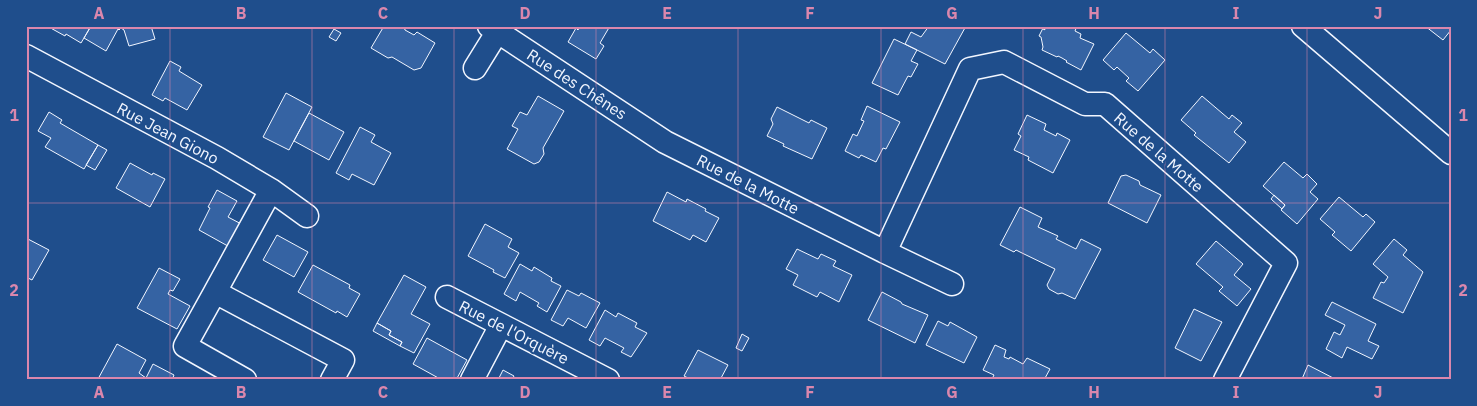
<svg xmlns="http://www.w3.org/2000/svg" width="1477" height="406" font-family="'IBM Plex Sans',sans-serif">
<rect width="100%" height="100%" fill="#1f4e8c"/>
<path fill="#3563a3" stroke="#f2f6ff" d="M47,26h44l-10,17 -15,-9 -1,2z
M91,26h60l4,13 -26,7 -5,-16 -3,-2 -2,2 -1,-1 -12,22 -22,-13z
M384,26h20l1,4 9,5 3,-3 18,11 -14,25 -7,2 -22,-13 -4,1 -17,-10z
M580,26h30l-10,17 4,3 -8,13 -28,-17 8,-14 2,2z
M929,26h37l-21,38 -40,-20 6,-12 10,5z
M1049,26h28l-2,5 6,3 -1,4 14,6 -13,26 -15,-8 1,-1 -5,-3 -4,-2 -1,1 -15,-7 1,-3 -2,-10 -2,-1 4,-8 1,2z
M1425,26h26v4l-8,10z
M334,29l7,4 -5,8 -7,-4z
M1126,33l24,20 3,-4 12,11 -27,31 -12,-10 3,-3 -12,-11 -3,3 -11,-10z
M894,39l23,11 -6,11 7,3 -7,13 -3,-1 -10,19 -26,-12z
M170,61l11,6 -2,4 23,14 -15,25 -22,-12 -2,3 -11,-6z
M286,93l26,14 -23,43 -26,-13z
M538,96l26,15 -21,37 1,6 -5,8 -5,2 -27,-15 11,-20 -6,-3 8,-14 7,3z
M1202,96l27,23 3,-4 10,8 -8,9 12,10 -17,21 -35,-28 2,-2 -15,-13z
M867,106l33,16 -14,27 -3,-1 -7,14 -15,-7 -2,3 -14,-7 8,-17 4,2 7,-15 -3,-1z
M777,107l32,16 2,-3 16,8 -15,31 -29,-13 1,-2 -17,-8 6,-12 -2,-5z
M49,112l13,8 -2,3 38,22 -14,24 -39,-22 6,-9 -13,-7z
M309,113l35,19 -15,28 -35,-19z
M1027,115l19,9 -2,6 12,6 1,-3 13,7 -17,33 -25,-13 1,-3 -15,-7 7,-14 -3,-2z
M360,127l15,8 -4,7 20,11 -17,32 -22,-11 -3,6 -13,-7z
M98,145l9,5 -12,20 -9,-5z
M1284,162l19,16 4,-4 10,10 -7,8 8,7 -21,25 -16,-14 4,-5 -22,-19z
M130,163l22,12 1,-2 12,6 -15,28 -34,-19z
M1126,175l13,6 1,4 21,10 -14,28 -39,-20 13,-27z
M217,190l20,11 -9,16 19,10 -12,23 -36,-20 11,-22 -2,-1z
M667,192l19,10 1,-3 19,10 -1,2 14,7 -13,24 -13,-7 -3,5 -37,-19z
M1274,195l11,10 -3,4 -11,-10z
M1339,197l24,20 3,-3 9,8 -24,29 -19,-16 3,-3 -15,-13z
M1020,207l22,11 -4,9 20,9 -2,3 20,10 5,-10 20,10 -26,50 -13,-6 -4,1 -9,-5 -2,-4 8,-16 -33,-16 -6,-3 -2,2 -14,-7z
M485,224l27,15 -4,8 11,6 -14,25 -12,-6 1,-2 -26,-14z
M277,235l31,17 -14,25 -31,-17z
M26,238l23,12 -17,30 -6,-3z
M1394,239l13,11 -4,5 20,17 -20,41 -30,-15 8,-16 3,1 4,-6 -15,-13z
M1216,241l27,23 -9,11 17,14 -14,17 -18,-15 4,-4 -27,-23z
M797,249l21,10 3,-5 15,7 -3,5 19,9 -13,27 -19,-10 -3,5 -24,-12 5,-10 -12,-6z
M520,264l12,7 2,-4 18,11 -1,3 10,5 -14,26 -10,-6 2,-3 -19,-11 -4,9 -12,-7z
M313,265l37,20 -1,3 11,6 -13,23 -10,-6 -1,2 -38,-21z
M159,268l21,11 -7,12 -3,-1 -2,4 22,12 -13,23 -40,-21z
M404,275l22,12 -15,27 19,10 -16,29 -14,-7 2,-4 -13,-7 2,-4 -14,-8z
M567,290l12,6 2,-3 19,10 -14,25 -18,-10 -5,8 -12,-6z
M882,292l19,10 1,2 26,11 -13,28 -47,-23z
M1332,302l44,22 -8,17 11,5 -7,13 -25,-12 -5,11 -16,-9 8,-17 6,3 5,-10 -20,-10z
M1194,309l28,13 -21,39 -26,-13z
M605,310l11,7 2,-4 19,10 -2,4 12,6 -16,24 -10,-5 3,-4 -19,-10 -5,8 -11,-6z
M938,321l10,5 2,-4 27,15 -13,26 -38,-18z
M377,323l14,8 -2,4 13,7 -2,4 -27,-15z
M742,334l7,4 -7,13 -6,-3z
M427,338l40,22 -11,20h-14l-29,-16z
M117,344l29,16 -7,13 7,5 7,-14 21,11 -2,5 -74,-1z
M995,345l11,5 -2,7 5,2 1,-2 13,7 4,-6 23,11 -6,11 -52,-1 2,-4 -11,-5z
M698,350l30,15 -8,15h-28l-8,-4z
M1308,365l29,15 -35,-1z
M503,370l11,6 -1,2 3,2h-18z"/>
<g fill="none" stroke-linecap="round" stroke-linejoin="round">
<defs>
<path id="street" d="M489,26l176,116 220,110 85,-183 34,-7 81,42h20l181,159 -61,117
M1303,26l148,127
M26,56l191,102 54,32 36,26
M475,68l26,-42
M271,190l-56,102 128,68 -11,20
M885,252l67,32
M215,292l-30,54 60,34
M447,297l161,83
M472,380l29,-55"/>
</defs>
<use href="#street" stroke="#f2f6ff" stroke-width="25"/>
<use href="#street" stroke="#1f4e8c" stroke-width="22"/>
</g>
<path fill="none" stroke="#da87ad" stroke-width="1" stroke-opacity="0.55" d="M170,26v354M312,26v354M454,26v354M596,26v354M738,26v354M881,26v354M1023,26v354M1165,26v354M1307,26v354M26,203h1425"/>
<g text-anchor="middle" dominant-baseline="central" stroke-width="4" stroke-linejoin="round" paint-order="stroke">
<g font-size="16" fill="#f2f6ff" stroke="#1f4e8c">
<text transform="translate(577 84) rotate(33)">Rue des Chênes</text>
<text transform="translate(168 133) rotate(28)">Rue Jean Giono</text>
<text transform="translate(1159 152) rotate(41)">Rue de la Motte</text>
<text transform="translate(748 184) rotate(27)">Rue de la Motte</text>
<text transform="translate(514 332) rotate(27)">Rue de l'Orquère</text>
</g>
</g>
<rect width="1477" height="406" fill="none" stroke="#1f4e8c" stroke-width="55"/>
<rect x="28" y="28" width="1422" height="350" fill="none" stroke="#da87ad" stroke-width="2"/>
<g font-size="16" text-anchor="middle" font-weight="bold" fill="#da87ad">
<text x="99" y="19">A</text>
<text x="241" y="19">B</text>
<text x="383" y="19">C</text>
<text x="525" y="19">D</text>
<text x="667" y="19">E</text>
<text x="810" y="19">F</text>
<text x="952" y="19">G</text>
<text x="1094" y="19">H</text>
<text x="1236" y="19">I</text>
<text x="1378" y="19">J</text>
<text x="14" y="121">1</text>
<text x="1463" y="121">1</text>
<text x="14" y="296">2</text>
<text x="1463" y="296">2</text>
<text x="99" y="398">A</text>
<text x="241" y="398">B</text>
<text x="383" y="398">C</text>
<text x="525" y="398">D</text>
<text x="667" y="398">E</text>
<text x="810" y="398">F</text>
<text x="952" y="398">G</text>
<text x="1094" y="398">H</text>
<text x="1236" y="398">I</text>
<text x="1378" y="398">J</text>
</g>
</svg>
